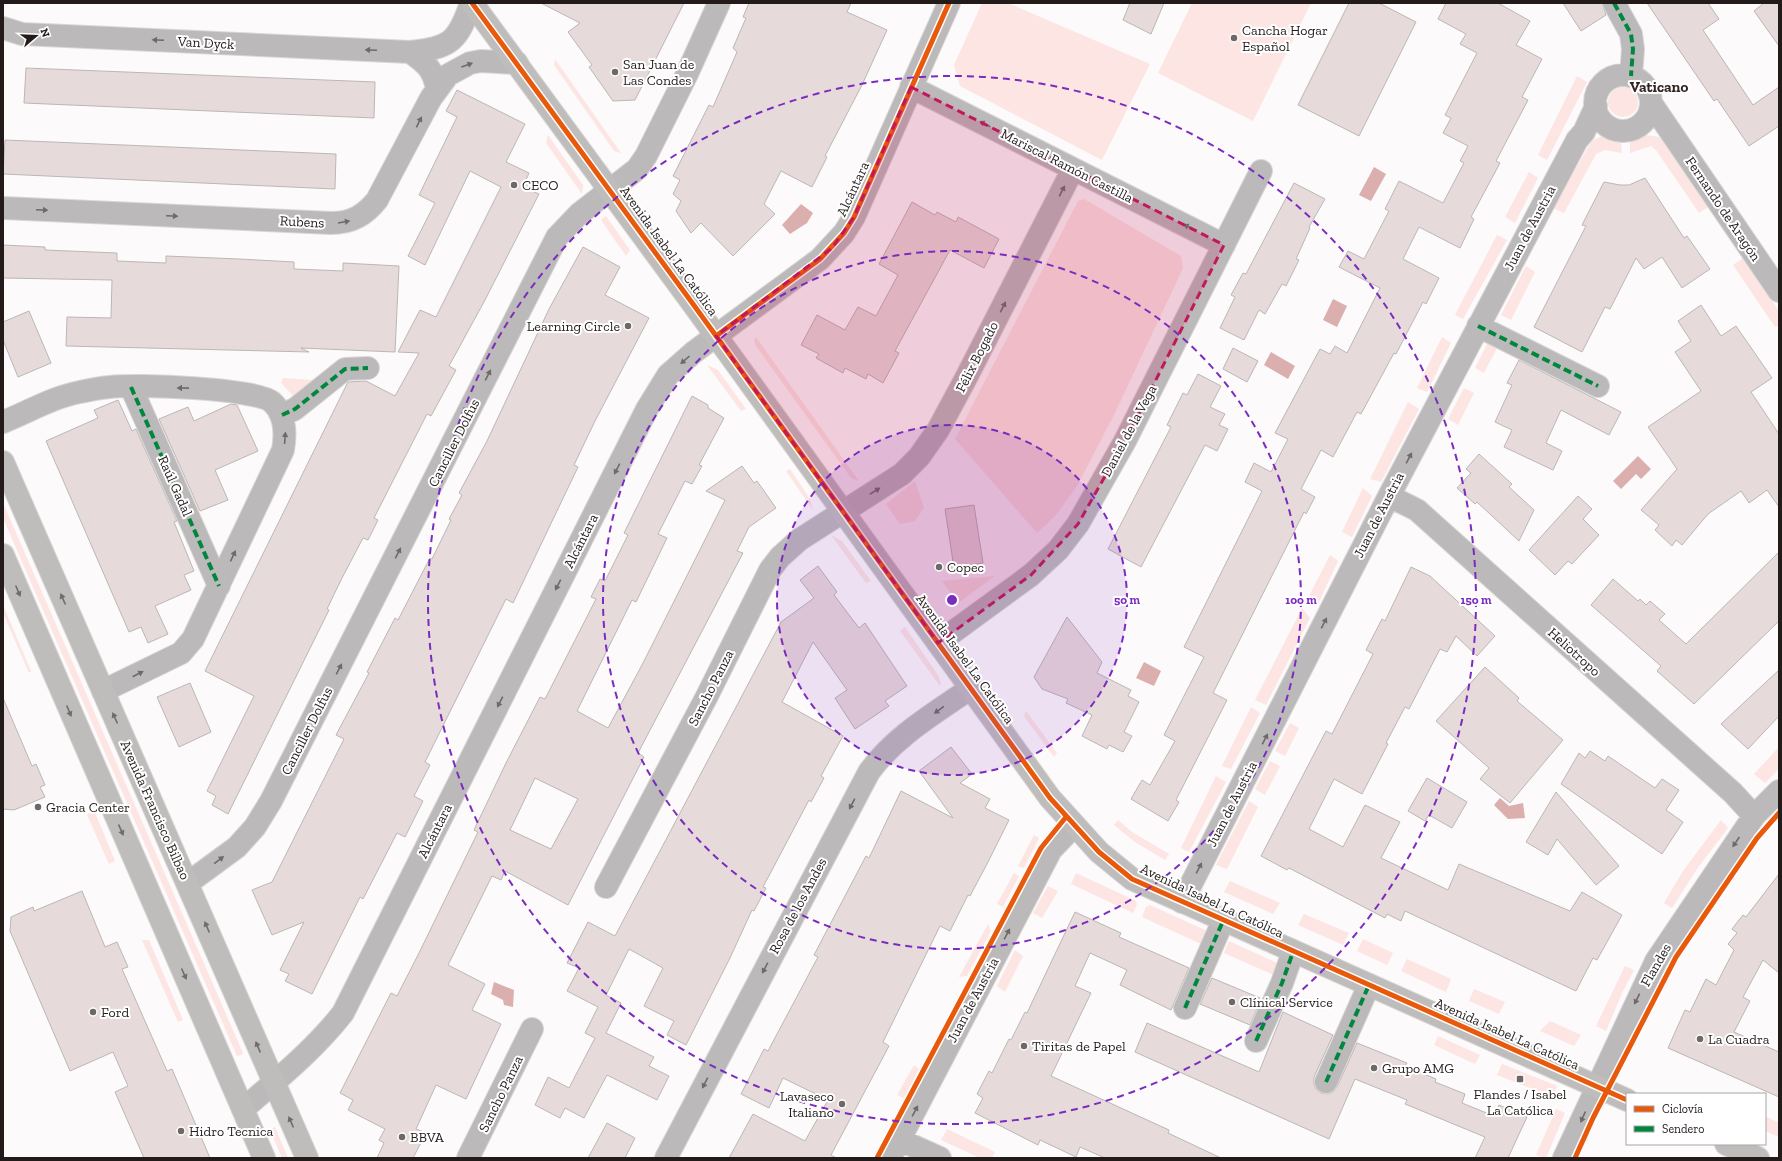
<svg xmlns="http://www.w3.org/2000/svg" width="1782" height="1161" font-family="'Zilla Slab',serif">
<rect width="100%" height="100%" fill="#fcfafa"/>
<path fill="#fce5e3" d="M982,3h26l142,61 -48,96 -142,-74 -6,-21z
M1192,3h119l-58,118 -95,-48z
M555,59l66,94 -7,-2 -60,-86z
M1577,76l10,6 -40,78 -9,-5z
M1608 102a15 15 0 1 1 30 0a15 15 0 1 1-30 0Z
M548,135l35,50 -1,9 -36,-51z
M1646,135l13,2 4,5 45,65 -9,6 -43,-63 -5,-4 -21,7v-13z
M1602,136l19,5 1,12 -17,-3 -9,4 -32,59 -11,-5 34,-59 6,-9z
M1529,172l9,6 -23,45 -10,-6z
M1084,199l97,57 2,12 -69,147 -37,71 -21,29 -19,18 -82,-94 123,-238z
M606,216l24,34 -4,6 -25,-36z
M1497,235l10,5 -44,79 -8,-4z
M1743,258l36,53v14l-4,2 -42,-62z
M1526,266l9,6 -24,48 -10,-5z
M756,337l103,144 -8,-3 -95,-132 -2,-6z
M1442,337l9,6 -24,49 -10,-4z
M1489,340l9,6 -14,27 -9,-5z
M707,365l11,5 28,39 -5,2z
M283,378l29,2v6l-17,12 -14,-15z
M1464,388l10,5 -16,32 -10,-6z
M1408,402l11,7 -38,73 -11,-3z
M790,469l20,30 3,11 -27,-39z
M915,481l9,27 -9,13 -15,3 -14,-20z
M1363,488l9,8 -20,41 -10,-5z
M3,503l240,550 -2,2 -4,1 -234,-538z
M831,535l11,6 29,40 -5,2z
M1330,555l8,6 -20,43 -10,-6z
M995,576l-37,27 -16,-22z
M3,605l28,66 -2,2 -26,-60z
M1302,608l8,10 -44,87 -11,-5z
M905,627l33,48 3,8 -1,3 -40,-55z
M1251,707l9,6 -29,56 -9,-3z
M1026,711l31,42 -3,4 -28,-38 -2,-3z
M1290,723l9,5 -14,28 -10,-5z
M1779,747v22l-14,14 -11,-9z
M1270,761l10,5 -15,29 -10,-6z
M1216,776l10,6 -37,70 -8,-4z
M1249,801l9,6 -31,62 -11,-4z
M94,810l21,51 -6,3 -22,-49z
M1118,820l14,12 37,22 -4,6 -30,-18 -21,-17z
M1721,820l7,8 -31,41 -25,39 -8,-5 19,-32z
M1034,835l5,3 -15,30 -6,-2z
M1014,873l5,3 -16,31 -6,-3z
M1076,873l60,28 1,3 -4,9 -62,-29z
M1230,881l50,22 -7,11 -49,-22z
M1048,886l10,5 -16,27 -9,-5z
M1150,905l57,26 -6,13 -59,-27 4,-10z
M1304,914l45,19 -6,12 -45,-20z
M988,924l3,7 -24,45 -8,1z
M1363,939l30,14 -6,12 -30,-14z
M142,940h7l34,80 -5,2z
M1229,941l50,23 -1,13 -54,-24z
M1015,950l8,6 -18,36 -8,-6z
M1407,959l44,20 -5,13 -45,-21z
M1625,966l9,4 -11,21 -17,40 -10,-5z
M1474,989l31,13 -6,12 -30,-13z
M1550,1021l31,14 -7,11 -34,-15z
M1438,1036l42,19 -5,9 -41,-19z
M1502,1064l55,22 -4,11 -56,-22z
M914,1065l5,4 -15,29 -7,-3z
M1556,1109l9,4 -19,45 -10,-3z
M1765,1116l14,7v14l-14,-6z
M275,1127l13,31h-6l-12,-28z
M947,1129l48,23 -3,6h-12l-39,-18z"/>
<path fill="#dbafad" d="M1374,167l12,7 -15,27 -12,-6z
M801,204l12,9 -6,10 -17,11 -8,-9z
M1333,299l14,7 -10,21 -14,-7z
M1271,352l24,14 -7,13 -24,-14z
M1638,456l13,13 -10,10 -5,-5 -15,15 -8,-8z
M1144,662l17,9 -7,15 -18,-8z
M1500,798l9,8 14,-3 2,15 -17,1 -14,-14z
M494,982l20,8 -1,17 -9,-2 -1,-5 -12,-6z"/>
<path fill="#e7dada" stroke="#bbb7b6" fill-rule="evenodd" d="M541,3h143l-49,97 -22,1 -24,-34 3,-2 -24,-33 12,-9z
M749,3h102l-4,9 40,18 -25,55 -37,71 2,1 -15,30 -31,-16 -17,33 11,10 -42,42 -32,-33 -10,10 -15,-22 5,-10 -8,-7 7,-14 -7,-4 36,-71 4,2 24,-55 -4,-4 13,-30 -3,-1z
M1130,3h34l-13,31 -28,-14z
M1349,3h30l37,19 -57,114 -61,-31z
M1446,3h52l32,18 -14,24 26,14 -20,38 6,3 -32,61 4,2 -29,54 3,2 -14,29 -41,-21 -16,32 36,19 -13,26 -3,-2 -27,52 -2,-1 -33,61 -4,-2 -24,45 -12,-7 -20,39 14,8 -9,17 -2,-2 -91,181 14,7 -51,100 3,2 -11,19 -37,-22 11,-19 8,5 25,-44 -11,-6 40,-78 -20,-10 78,-156 -17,-9 9,-19 17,9 17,-33 -13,-6 45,-84 10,5 5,-8 12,7 33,-65 -41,-21 9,-16 16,8 25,-48 -4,-2 14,-28 44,22 21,-40 -4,-2 8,-15 -25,-13 8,-15 -6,-3 32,-62 -17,-9 6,-10 -28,-15z
M1563,3h39l4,12 -25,16z
M1647,3h61l11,16 -16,11 50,75 26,-18v39l-30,20 -32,-47 -3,2z
M1764,3h15v43l-25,-35z
M26,68l349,14 -1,36 -350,-15z
M457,90l68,34 -19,38 23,11 -4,9 8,4 -3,4 9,4 -54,106 -36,66 7,4 -25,46 -4,-2 -53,104 4,2 -10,20 -5,-2 -21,40 -15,31 2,1 -101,204 -16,-9 4,-9 -9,-5 47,-95 -49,-25 143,-289 18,-1 29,15 24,-43 -21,-1 22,-42 16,7 65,-130 -31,-16 -45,94 -17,-9 27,-53 -16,-8 38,-78 -11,-6z
M5,140l331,14 -1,35 -332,-15z
M1645,178l39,60 3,-2 23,33 -28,19 -20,-31 -18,12 -8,-11 -26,51 -5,-2 -23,45 -48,-25 52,-101 -4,-1 22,-43 16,3h9z
M1294,183l31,16 -16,28 1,1 -14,31 3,1 -13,26 -4,-2 -17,30 -6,-4 -15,30 -24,-12 15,-31 -4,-2 12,-22 3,1z
M912,202l23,13 2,-3 19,10 2,-5 41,22 -15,29 -34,-18 -55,101 4,2 -16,30 -15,-9 -2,5 -21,-11 -2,5 -27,-15 3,-4 -18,-9 16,-30 28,15 13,-23 18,9 22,-41 -19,-11z
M3,245l42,2v3l72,3v8l49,2v-7l73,3 55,3v7l49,2v-8l56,3 -4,86 -94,-4 8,4 -243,-6 1,-29 44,1 1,-38 -109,-2z
M583,247l37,20 -15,28 44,23 -54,103 -21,44 4,2 -65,136 -7,-4 -81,163 5,3 -16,31 9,5 -18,36 -8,-4 -34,66 -3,-2 -48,97 -27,-13 4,-7 -9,-4 24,-48 -32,13 -20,-45 20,-8 72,-143 -8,-4 33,-62 -2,-1 28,-54 3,2 32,-62 2,1 19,-39 -2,-1 13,-24 -3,-2 28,-52 62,-132z
M1701,305l20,31 15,-10 36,52 -21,14 28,42v73l-12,-17 -18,13 -8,-12 -33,23 -26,31 -6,-5 -4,6 -17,-16 4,-5 -18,-15 36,-41 -29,-42 53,-36 -26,-39 16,-11 -13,-20z
M29,311l22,52 -33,14 -15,-37v-18z
M1233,348l25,13 -11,21 -24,-13z
M1519,360l102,52 -12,23 -48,-25 -15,33 16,8 -9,19 -49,-23 8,-17 -17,-8 17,-37 -5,-2z
M1198,374l23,12 -11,21 15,7 -6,11 9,4 -11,22 -12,-6 -64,122 -33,-18 63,-122 -4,-2 16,-32 4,2z
M692,396l16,9v3l16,10 -25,47 3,1 -10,18 -7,-3 -27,53 9,4 -31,64 -4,-2 -55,111 31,17 34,-63 83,-165 -19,-9 36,-25 12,17 3,-2 19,27 -27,19 -12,24 6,2 -105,200 6,4 -76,148 -63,-34 -4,9 -9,-4 -44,89 37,19 -13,26 29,14 -35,75 -30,-14 -20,44 10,4 -13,25h-36l7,-15 -5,-3 6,-11 -37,-19 5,-10 -13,-7 51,-100 6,3 22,-43 59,-121 -4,-2 32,-67 34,-66 5,2 51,-100 -5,-2 9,-18 5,2 23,-46 -4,-2zM535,778l43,21 -27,50 -41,-19z
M118,400l14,31 4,-2 41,92 -3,1 20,49 -10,4 7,15 -36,16 13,28 -20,9 -7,-16 -12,5 -83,-191 52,-23 -4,-8z
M231,404l6,1 21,46 -43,19 13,30 -28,11 -41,-92 29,-12 6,14z
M1479,454l33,30 -3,3 25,23 -15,31 -42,-39 -2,2 -18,-16 14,-15 -5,-4z
M1578,496l14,13 -9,10 16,16 -27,29 -4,-3 -13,14 -26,-25z
M974,505l9,58 -29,5 -9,-59z
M1779,552v69l-85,83 -37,-33 4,-5 -70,-61 22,-26 25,22 2,-2 6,6 4,-4 15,13 -6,6 27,24z
M818,566l19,26 -3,3 25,33 6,-5 42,63 -22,15 4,5 -34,23 -20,-31 12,-8 -34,-48 -31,60 61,34 -22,40 3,2 -13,24 -2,-2 -46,87 3,1 -12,23 -2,-1 -22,48 -44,87 -19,-10 7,-14 -30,-15 19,-38 -34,-19 -23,46 15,8 -15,30 48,24 -5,9 20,10 -12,24 -50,-25 -23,43 -19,-10 -5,10 -25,-13 13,-28 21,11 26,-50 -10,-5 13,-26 -31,-16 12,-23 -12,-5 21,-41 27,14 166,-314 33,-24 -14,-18z
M1411,567l19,9 65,60 -18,20 -21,-20 -9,16 -7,-3 -31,60 -4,-2 -19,36 2,1 -26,50 -28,-15 -25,50 34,18 22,-42 35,17 -19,36 67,32 11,-26 111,47 12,-19 40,23 -25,45 -4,-2 -17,33 -171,-80 -4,10 -14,-7 -2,4 -96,-50 -2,2 -26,-14 65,-125 6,3 41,-80 -7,-4 16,-31 3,2z
M1067,617l35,45 -5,11 34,17 -3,6 11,6 -15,30 8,4 -9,16 -14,-7 -2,4 -25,-13 10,-21 -26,-12 2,-4 -26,-10 -8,-12z
M1485,667l34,31 -2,3 46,39 -53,63 -30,-24 9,-11 -53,-47z
M1779,670v46l-31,33 -27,-25z
M190,683l21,49 -32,15 -22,-50z
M3,698l29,68 4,-2 9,21 -5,2 5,10 -31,13 -11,-1z
M951,747l21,27 -12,9 30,16 -5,9 24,12 -22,44 -17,32 -2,-1 -18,36 -10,-5 -57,116 6,4 -58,109 5,3h-107l24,-44 52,27 23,-41 -45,-22 -14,30 -28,-14 23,-45 4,2 50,-94 -4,-2 52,-99 3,2 32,-67 52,27 -34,-47z
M1590,751l15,10 3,-5 47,32 7,-9 17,11 -13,20 17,12 -21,32 -101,-70 18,-31 6,5z
M1427,778l40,24 -15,26 -23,-13 -4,6 -17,-10z
M1556,792l63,74 -23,19 -39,-46 -9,16 -22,-13z
M1779,874v99l-16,-13 -20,37 7,4 -16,31 45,20v45l-111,-49 17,-38 5,2 16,-33 10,6 18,-35 -6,-6 9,-11 -5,-4 11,-14 3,2z
M82,891l23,56 12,-5 11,25 -6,2 45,102 5,-2 38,89h-66l-29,-66 13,-6 -15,-34 -43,19 -60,-140 1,-14 22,-10 1,4z
M1075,912l46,21 -2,4 70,31 -18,42 -51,-25 7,-15 -37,-17 -15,33 16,7 -40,83 118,54 -1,3 53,25h-116l-25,-11 -4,10 -36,-17 -2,5 -63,-32 8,-15 -6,-4 12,-23 3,2 17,-34 2,1 14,-28 2,1z
M1212,978l48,20 -2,3 2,1 -10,23 -50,-21z
M1283,1012l50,23 -19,42v7l2,5 5,4 7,1 5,-2 4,-5 20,-44 50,20 -2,3 31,13 -1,3 30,12 -3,9 32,13 5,-11 28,12 -19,41h-33l10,-21 -80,-33 2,-4 -52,-21 -26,60 -194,-87 12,-29 112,49z
M607,1123l28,15 -10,20h-37z"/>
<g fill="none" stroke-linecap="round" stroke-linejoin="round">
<defs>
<path id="minor" d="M1614,3l17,31 2,15 -2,27
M3,28l19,6 388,18c41,-4 48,-11 61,-49
M410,52c17,12 23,17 27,37
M1595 103a28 28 0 1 1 56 0a28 28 0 1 1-56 0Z
M911,87l313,158
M1651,103l128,188
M3,208l328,15c21,0 34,-8 46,-23l54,-102 17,-23 22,-12 11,-2 36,2
M1478,326l120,60
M131,387l88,199
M282,415l13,-6 50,-40 23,-1
M3,422c25,-10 50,-25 77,-30 9,-2 20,-4 30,-5 25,-3 146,1 162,15 14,13 14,31 11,48l-90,189 -12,14 -78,38
M1389,496l28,14 316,283 21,23
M938,643l93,-68 27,-25 20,-26 47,-83 136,-270
M188,883l49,-36 18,-20 16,-26 286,-564 22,-23 58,-45 9,-13 41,-82 32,-71
M606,887l101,-191 63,-126 10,-13 19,-17 103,-66 17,-17 19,-27 28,-52 107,-209
M1182,902l207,-406 188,-356 7,-8 12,-26
M1185,1008l38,-87
M1256,1041l26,-58 11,-31
M1326,1082l43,-97
M243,1109c35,-30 72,-60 100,-96l304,-604 21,-34 26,-23 126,-93 24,-26 10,-16 95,-214
M900,1140l40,18
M468,1158l64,-129
M666,1158l203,-386c26,-36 66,-59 102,-84
M890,1158l161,-308 23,-24
M1564,1158l92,-197 98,-145 25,-25"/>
<path id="major" d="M472,3l221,301 357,494 49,54 33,27 495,221
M3,462l304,696
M3,555l261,603
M1726,1144l32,14"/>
</defs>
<use href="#minor" stroke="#d9d6d6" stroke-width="24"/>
<use href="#major" stroke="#d9d6d6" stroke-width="24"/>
<use href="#minor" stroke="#bbb9b9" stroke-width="22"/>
<use href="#major" stroke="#bfbcbc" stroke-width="22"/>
<path stroke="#00873e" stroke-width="4" stroke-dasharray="8 4" stroke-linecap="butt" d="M1614,3l17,31 2,15 -2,27
M1478,326l120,60
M131,387l88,199
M282,415l13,-6 50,-40 23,-1
M1185,1008l38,-87
M1256,1041l26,-58 11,-31
M1326,1082l43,-97"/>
<defs>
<path id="cycleway" d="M472,3l221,301 357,494 49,54 33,27 495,221
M716,336l104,-77 24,-26 10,-16 95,-214
M877,1158l164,-310 25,-31
M1575,1158l18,-40 83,-161 81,-119 22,-25"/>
</defs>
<use href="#cycleway" stroke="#fff" stroke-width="8"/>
<use href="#cycleway" stroke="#e8590c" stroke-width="5"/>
</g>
<defs><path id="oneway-solid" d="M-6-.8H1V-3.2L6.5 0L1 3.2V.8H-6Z"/></defs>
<g fill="#6e6a6a">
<use href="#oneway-solid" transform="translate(158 40) rotate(-177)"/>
<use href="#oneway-solid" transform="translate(371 50) rotate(-177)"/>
<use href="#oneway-solid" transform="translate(467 65) rotate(-20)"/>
<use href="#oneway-solid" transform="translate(419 122) rotate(-64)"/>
<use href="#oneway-solid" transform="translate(985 124) rotate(-153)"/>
<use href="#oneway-solid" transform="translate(1062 191) rotate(-63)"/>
<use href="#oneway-solid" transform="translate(42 210) rotate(3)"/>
<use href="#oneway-solid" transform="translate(172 216) rotate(3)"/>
<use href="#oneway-solid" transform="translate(344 222) rotate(-10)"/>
<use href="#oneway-solid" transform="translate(1189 227) rotate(-153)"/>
<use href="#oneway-solid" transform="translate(1003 307) rotate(-63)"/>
<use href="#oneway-solid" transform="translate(685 360) rotate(138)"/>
<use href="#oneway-solid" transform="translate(488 375) rotate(-63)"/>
<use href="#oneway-solid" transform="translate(183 388) rotate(-179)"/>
<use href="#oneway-solid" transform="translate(285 438) rotate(-86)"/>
<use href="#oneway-solid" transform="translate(1409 458) rotate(-62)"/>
<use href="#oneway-solid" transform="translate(617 469) rotate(117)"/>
<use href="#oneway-solid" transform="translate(875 491) rotate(-32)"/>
<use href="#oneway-solid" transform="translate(398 553) rotate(-63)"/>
<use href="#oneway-solid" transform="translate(233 556) rotate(-65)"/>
<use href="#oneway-solid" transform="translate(558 585) rotate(117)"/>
<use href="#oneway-solid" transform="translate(1324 623) rotate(-63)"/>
<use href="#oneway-solid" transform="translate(339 669) rotate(-63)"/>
<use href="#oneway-solid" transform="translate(138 674) rotate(-27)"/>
<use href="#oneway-solid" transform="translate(500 702) rotate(117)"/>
<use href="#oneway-solid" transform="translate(939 710) rotate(144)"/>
<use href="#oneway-solid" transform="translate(1265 739) rotate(-63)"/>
<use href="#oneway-solid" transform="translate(852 804) rotate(118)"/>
<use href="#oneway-solid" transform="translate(1736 842) rotate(124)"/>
<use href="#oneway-solid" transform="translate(219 860) rotate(-37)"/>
<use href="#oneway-solid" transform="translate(1199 868) rotate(-63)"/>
<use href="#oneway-solid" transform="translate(1007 934) rotate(-62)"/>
<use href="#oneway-solid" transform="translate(765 968) rotate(118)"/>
<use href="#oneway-solid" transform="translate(1637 999) rotate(116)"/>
<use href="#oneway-solid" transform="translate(705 1083) rotate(117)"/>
<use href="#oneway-solid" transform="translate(915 1111) rotate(-62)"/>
<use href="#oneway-solid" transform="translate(1583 1117) rotate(114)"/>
</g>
<g fill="#706c6b">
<use href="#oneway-solid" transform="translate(18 591) rotate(67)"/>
<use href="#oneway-solid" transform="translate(63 599) rotate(-114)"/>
<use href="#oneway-solid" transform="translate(69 711) rotate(67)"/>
<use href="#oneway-solid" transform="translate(115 718) rotate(-114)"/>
<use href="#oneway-solid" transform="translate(121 830) rotate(66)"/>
<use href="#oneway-solid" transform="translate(207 927) rotate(-113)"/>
<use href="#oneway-solid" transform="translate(184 974) rotate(66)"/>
<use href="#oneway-solid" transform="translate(258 1047) rotate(-113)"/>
<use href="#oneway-solid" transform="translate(291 1122) rotate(-114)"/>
</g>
<path fill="#c2185b" fill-opacity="0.2" stroke="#c2185b" stroke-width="3" stroke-dasharray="8 5" stroke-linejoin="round" d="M911,87l313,158 -99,196 -47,83 -47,51 -93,68 -222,-307 116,-88 22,-31z"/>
<circle cx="952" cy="600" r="175" fill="#7b2cbf" fill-opacity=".12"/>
<g fill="none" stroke="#7b2cbf" stroke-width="2" stroke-dasharray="7 5">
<circle cx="952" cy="600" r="175"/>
<circle cx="952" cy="600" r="349"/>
<circle cx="952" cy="600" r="524"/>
</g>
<g fill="#6e6968" stroke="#fff" stroke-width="1.5">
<circle cx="1234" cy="38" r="4"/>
<circle cx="615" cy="72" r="4"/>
<circle cx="514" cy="185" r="4"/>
<circle cx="628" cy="326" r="4"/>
<circle cx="939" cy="567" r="4"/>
<circle cx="38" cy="807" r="4"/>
<circle cx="1232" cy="1002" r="4"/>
<circle cx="93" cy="1012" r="4"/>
<circle cx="1700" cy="1039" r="4"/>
<circle cx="1024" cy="1046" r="4"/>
<circle cx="1374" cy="1068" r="4"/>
<rect x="1516" y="1075" width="8" height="8" rx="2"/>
<circle cx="842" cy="1104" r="4"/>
<circle cx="181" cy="1131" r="4"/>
<circle cx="402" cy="1137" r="4"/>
</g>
<g text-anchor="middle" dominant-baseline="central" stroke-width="4" stroke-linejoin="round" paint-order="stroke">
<g font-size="14" fill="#221b1a" stroke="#fff" text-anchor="start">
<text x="1242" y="30">Cancha Hogar<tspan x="1242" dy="16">Español</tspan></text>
<text x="623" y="64">San Juan de<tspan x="623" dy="16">Las Condes</tspan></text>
<text x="522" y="185">CECO</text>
<text x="620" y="326" text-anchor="end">Learning Circle</text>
<text x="947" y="567">Copec</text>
<text x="46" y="807">Gracia Center</text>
<text x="1240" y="1002">Clínical Service</text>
<text x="101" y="1012">Ford</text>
<text x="1708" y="1039">La Cuadra</text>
<text x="1032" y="1046">Tiritas de Papel</text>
<text x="1382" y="1068">Grupo AMG</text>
<text x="1520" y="1094" text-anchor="middle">Flandes / Isabel<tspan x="1520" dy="16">La Católica</tspan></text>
<text x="834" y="1096" text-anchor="end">Lavaseco<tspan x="834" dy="16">Italiano</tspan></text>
<text x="189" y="1131">Hidro Tecnica</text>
<text x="410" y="1137">BBVA</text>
</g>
<g font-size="14" fill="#221b1a" stroke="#fff">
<text transform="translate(206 43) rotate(3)">Van Dyck</text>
<text transform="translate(1067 166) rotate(27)">Mariscal Ramón Castilla</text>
<text transform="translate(853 189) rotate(-65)">Alcántara</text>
<text transform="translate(1723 209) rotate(56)">Fernando de Aragón</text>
<text transform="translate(302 222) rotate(3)">Rubens</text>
<text transform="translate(1530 228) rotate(-62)">Juan de Austria</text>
<text transform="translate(669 251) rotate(54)">Avenida Isabel La Católica</text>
<text transform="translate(977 357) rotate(-63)">Félix Bogado</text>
<text transform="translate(1129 431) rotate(-62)">Daniel de la Vega</text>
<text transform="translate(454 443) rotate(-63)">Canciller Dolfus</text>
<text transform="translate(175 486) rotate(66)">Raúl Gadal</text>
<text transform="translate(1379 515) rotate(-63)">Juan de Austria</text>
<text transform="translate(581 541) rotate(-63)">Alcántara</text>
<text transform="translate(1574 652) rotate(42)">Heliotropo</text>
<text transform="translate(965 659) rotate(54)">Avenida Isabel La Católica</text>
<text transform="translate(711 688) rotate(-63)">Sancho Panza</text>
<text transform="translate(307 731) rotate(-63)">Canciller Dolfus</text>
<text transform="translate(1232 804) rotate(-63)">Juan de Austria</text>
<text transform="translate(155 810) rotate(66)">Avenida Francisco Bilbao</text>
<text transform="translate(435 831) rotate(-63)">Alcántara</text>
<text transform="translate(1212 901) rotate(25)">Avenida Isabel La Católica</text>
<text transform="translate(798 906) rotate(-62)">Rosa de los Andes</text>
<text transform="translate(1656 965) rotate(-60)">Flandes</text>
<text transform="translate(973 1000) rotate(-62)">Juan de Austria</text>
<text transform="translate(1507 1034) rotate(24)">Avenida Isabel La Católica</text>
<text transform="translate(501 1094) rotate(-64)">Sancho Panza</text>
</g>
<g font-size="15" font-weight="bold" fill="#332524" stroke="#fff">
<text x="1659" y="87">Vaticano</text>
</g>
</g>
<circle cx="952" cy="600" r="6" fill="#7b2cbf" stroke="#fff" stroke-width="2"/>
<g font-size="12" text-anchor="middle" font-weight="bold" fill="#7b2cbf" stroke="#fff" stroke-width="4" stroke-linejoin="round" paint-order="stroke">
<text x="1127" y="604">50 m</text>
<text x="1301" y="604">100 m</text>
<text x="1476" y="604">150 m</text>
</g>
<rect width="1782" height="1161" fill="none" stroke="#221b1a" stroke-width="8"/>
<rect x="1626" y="1093" width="140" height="52" fill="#ffffff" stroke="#a7a4a3"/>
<rect x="1634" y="1106" width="20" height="6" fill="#e8590c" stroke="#a7a4a3"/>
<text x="1662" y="1113" font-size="12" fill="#221b1a">Ciclovía</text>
<rect x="1634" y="1126" width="20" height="6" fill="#00873e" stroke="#a7a4a3"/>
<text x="1662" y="1133" font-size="12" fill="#221b1a">Sendero</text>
<g transform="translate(36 36) rotate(71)" stroke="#ffffff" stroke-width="3" paint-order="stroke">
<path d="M0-3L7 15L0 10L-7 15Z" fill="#221b1a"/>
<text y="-6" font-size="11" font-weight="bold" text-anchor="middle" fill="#221b1a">N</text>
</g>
</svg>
